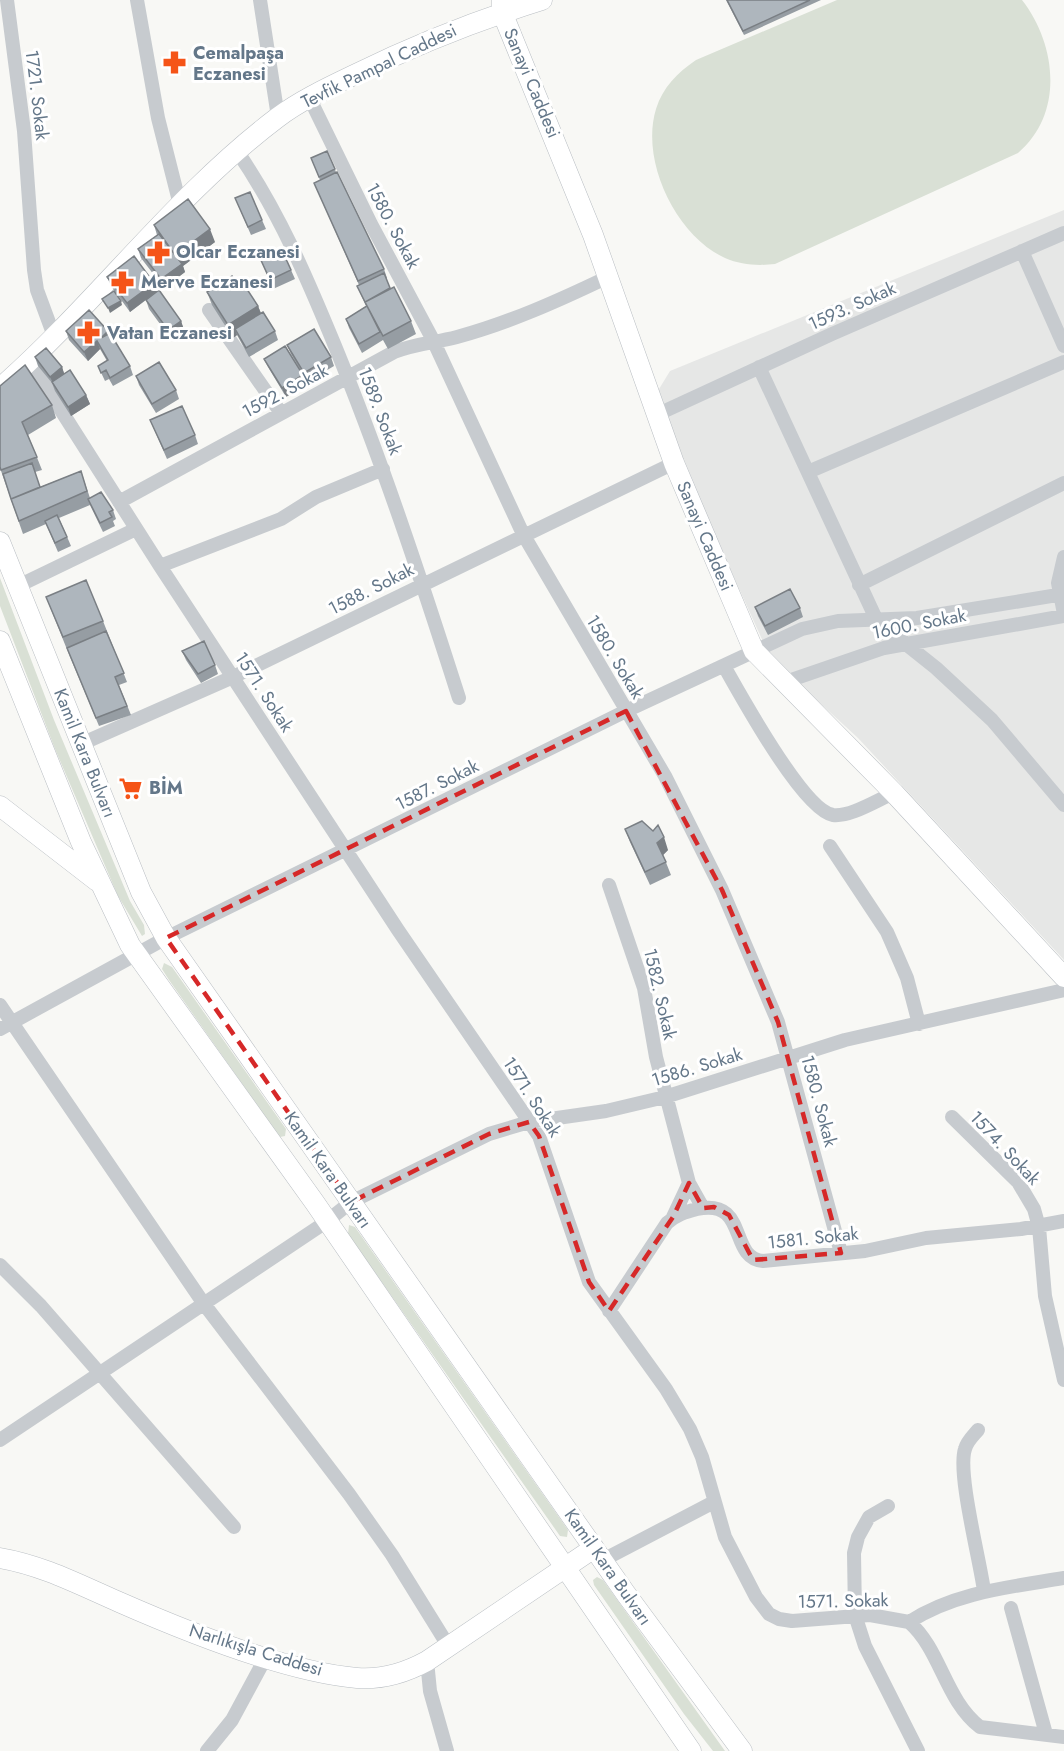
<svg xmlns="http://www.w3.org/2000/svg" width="1064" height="1751" font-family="Jost,sans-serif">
<rect width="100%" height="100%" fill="#f8f8f5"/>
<path fill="#e6e7e6" d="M1064,210v750l-206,-222 -88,-81 -95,-210 -19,-53 14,-23z"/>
<path fill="#d9e0d5" d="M837,0h185c35,45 42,114 -4,153l-243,111c-17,2 -34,1 -50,-6 -49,-22 -85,-97 -69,-149 7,-22 21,-36 40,-49z
M0,578l54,142 76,181 14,24 1,9 -3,2 -24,-40 -63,-147 -55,-143z
M164,963l8,4 114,162 -1,7 -5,1 -4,-5 -107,-152 -7,-11z
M349,1225l6,2 213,303 -1,7 -7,-1 -212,-302z
M597,1577l6,3 122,171h-12l-29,-37 -90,-129 -1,-5z"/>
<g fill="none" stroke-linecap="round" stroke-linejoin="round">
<defs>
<path id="secondary" d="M502,0v12l91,223 81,228 80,188 140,142 170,184
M0,388c96,-84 175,-193 277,-270 24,-18 52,-31 79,-44 61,-30 122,-54 186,-74
M0,542l141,350 25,46 460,656 116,157
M0,641l81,201 49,103 185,258 376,548
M0,806l97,75
M0,1558c42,7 80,27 119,44 66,29 167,70 238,76 26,2 48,-5 70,-17l167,-113"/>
</defs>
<use href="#secondary" stroke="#b9bec3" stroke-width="21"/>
<path stroke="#c7cbcf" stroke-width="14" d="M7,0l17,131 10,139 3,20 17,46
M137,0l21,118 22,87
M260,0l18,117
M309,97l62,127 62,116 90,194 142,242 57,114 56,132 63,231
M237,151c42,61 70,127 98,195 47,115 86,233 124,352
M1022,251l42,95
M209,310l72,103
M29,360l131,206 238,364 141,206 50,146 77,107 24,40 12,28 23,80 31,60 13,17 10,5 13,2 78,-6 39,7c32,28 36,78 71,105l84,10
M759,367l118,254 59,47 56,52 72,85
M656,415l176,-81 232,-101
M808,472l256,-110
M119,502l275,-150c24,-9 40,-9 63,-15 52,-14 103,-37 151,-60
M1064,557l-6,26 6,31
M160,566l121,-47 35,-22 67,-28
M859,585l205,-102
M18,586l118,-57
M724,666c16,28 79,144 109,149 18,2 44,-15 61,-22
M785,682l99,-34 180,-32
M81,744l152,-67 441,-214
M830,846l57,86 20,46 12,46
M609,885l35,103 12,69 33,126
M0,1005l204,299 145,190 43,61 57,92
M0,1029l166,-91 460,-227 176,-82 36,-8 79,-3 147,-24
M952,1117l66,65 16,27 5,18 6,69 19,84
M673,1217l16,-34 14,25
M0,1265l41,41 193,221
M609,1311l58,-88c9,-8 18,-11 30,-14 52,-11 31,49 66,52l102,-10 61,-13 95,-9 43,-8
M978,1430c-5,6 -11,11 -13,19 -8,24 15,111 19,142
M0,1440l326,-218 25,-20 138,-68 40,-12 77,-11 59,-14 180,-57 219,-50
M888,1506l-19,11 -11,20 -4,16 1,62 10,31 53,105
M603,1560l111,-58
M1011,1608l35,126
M909,1622c46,-30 102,-35 155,-44
M427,1661l3,30 17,60
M207,1751l25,-31 34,-63"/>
<use href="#secondary" stroke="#fff" stroke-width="20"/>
</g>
<path fill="#969da3" d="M726,0h95l-77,35z
M327,151l9,21 48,97 3,9h-1l4,10 21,33 5,13 -28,15 -5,-9 -21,13 -13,-25 -3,-9 20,-13 -9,-20 2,-1 -45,-102 6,-3 -9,-22z
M235,198l27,22 4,9 -15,6z
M154,225l61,17 -32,24 2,6 -21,16 -23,-30 -3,-9 19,-14z
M260,258l31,12 4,9 -22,10z
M107,277l50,14 24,30 3,9 -13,9 -22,-30 -3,-9 -16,12 -19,-26z
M239,286l19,20 3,7 14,18 3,9 -29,17 -12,-22 -4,3 -21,-33 -5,-13z
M66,331h42l22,35 3,9 -20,11 -4,-7 -4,2 -7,-15 9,-5 -7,-12 -12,12 -19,-21z
M287,345l44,12 3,9 -27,16 -16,-28z
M35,357l27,10 2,7 22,21 4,9 -19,12 -16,-25 -3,-8 -14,-17z
M264,359l42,25 -20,13 -18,-30z
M136,376l40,14 3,9 -23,14 -17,-28z
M0,386l52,19 4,13 -28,17 14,35 -7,2 5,15 41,-16 9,27 23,12 3,9 -3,2 2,5 -12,6 -13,-27 -31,13 12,28 -13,6 -12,-28 -23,10 -23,-66z
M150,420l45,15 3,9 -31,15z
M46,597l57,24 24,61 -8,3 12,30 -32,11 -29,-69z
M755,607l45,1 3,9 -35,18 -10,-19z
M182,651l33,14 3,9 -17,9 -15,-23z
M625,829l43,21 -5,5 8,20 -21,10 -20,-43z"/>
<path fill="#7a7f84" d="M210,229l5,13 -32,24 2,6 -21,16 -3,-9 14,-24z
M154,283l3,8 -27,21 -3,-9z
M121,301l1,4 -12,8 -2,-5z
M258,306l5,13 -28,10 2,6 -4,3 -5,-13z
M181,321l3,9 -13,9 -3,-9z
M97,341l3,8 -12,12 -4,-9z
M62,367l3,9 -11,9 -4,-8z
M303,375l3,9 -20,13 -4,-9z
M86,395l4,9 -19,12 -3,-9z
M664,837l4,13 -6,6 -5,-13z"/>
<path fill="#aeb6bd" stroke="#7a7f84" stroke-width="1.5" d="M727,0h83l-67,31z
M327,151l8,18 -16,8 -8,-19z
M337,172l47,97 -26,12 -44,-98z
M250,192l12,28 -14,7 -13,-29z
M188,199l22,30 -35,26 -21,-30z
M159,234l23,30 -21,15 -23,-30z
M281,248l10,22 -21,10 -10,-22z
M134,256l20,27 -27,20 -20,-26z
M384,273l6,15 -25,14 15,30 -21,12 -13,-25 21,-13 -10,-20z
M232,276l7,10 4,-3 15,23 -30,19 -21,-33z
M394,287l17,34 -28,15 -18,-34z
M159,290l22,31 -13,9 -22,-30z
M114,291l7,10 -13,7 -6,-9z
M89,310l19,21 -7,7 9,-5 20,33 -20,12 -4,-8 -5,3 -3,-7 10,-6 -11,-19 -13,11 -18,-21z
M263,312l12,19 -29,17 -11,-19z
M314,329l17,28 -27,16 -17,-28z
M285,346l18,29 -21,13 -18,-29z
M46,348l16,19 -12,10 -15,-20z
M159,362l17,28 -24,14 -16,-28z
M25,365l27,40 -30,17 15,35 -36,13 -1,-3v-81z
M70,370l16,25 -18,12 -16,-25z
M182,406l13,29 -31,15 -14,-30z
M32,463l8,24 -29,12 -8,-25z
M81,471l6,20 -68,30 -8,-22z
M101,492l12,18 -4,2 3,5 -12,6 -12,-24z
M57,515l10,22 -12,6 -10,-22z
M86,580l17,41 -40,16 -17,-40z
M790,589l10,19 -35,18 -10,-19z
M106,631l18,42 -9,4 12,29 -31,12 -29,-70z
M204,641l11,24 -17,9 -16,-23z
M642,821l11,10 5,-6 6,12 -7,6 9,19 -21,10 -20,-43z"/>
<path fill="none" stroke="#d62828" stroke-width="4.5" stroke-dasharray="12 8" stroke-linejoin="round" d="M626,711l96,179 56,132 63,231 -88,7 -24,-45 -15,-8 -11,1 -14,-25 -16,34 -64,94 -20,-29 -50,-146 -10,-14 -40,12 -138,68 -185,-264z"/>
<defs>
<symbol id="pharmacy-bare" viewBox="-9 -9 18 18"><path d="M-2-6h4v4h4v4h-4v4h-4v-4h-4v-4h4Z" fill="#f55418" stroke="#fff" stroke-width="2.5" paint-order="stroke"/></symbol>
<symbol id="supermarket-bare" viewBox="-9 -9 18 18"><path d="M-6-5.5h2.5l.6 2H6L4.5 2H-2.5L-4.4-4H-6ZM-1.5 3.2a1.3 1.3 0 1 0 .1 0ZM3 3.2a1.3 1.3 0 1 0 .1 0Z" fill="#f55418" stroke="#fff" stroke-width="2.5" paint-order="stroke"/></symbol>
</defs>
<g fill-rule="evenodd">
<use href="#pharmacy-bare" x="158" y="46" width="33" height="33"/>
<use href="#pharmacy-bare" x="142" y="236" width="33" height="33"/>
<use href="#pharmacy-bare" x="106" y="266" width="33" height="33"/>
<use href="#pharmacy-bare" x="72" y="316" width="33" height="33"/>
<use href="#supermarket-bare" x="114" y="772" width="33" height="33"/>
</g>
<g text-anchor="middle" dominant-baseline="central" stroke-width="6" stroke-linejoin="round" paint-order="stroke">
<g font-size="18" font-weight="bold" fill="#647789" stroke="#fff" text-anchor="start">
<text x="193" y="53">Cemalpaşa<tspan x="193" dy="21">Eczanesi</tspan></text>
<text x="176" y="252">Olcar Eczanesi</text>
<text x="141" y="282">Merve Eczanesi</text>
<text x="107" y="333">Vatan Eczanesi</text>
<text x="149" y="788">BİM</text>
</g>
<g font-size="18" fill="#647789" stroke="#fff">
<text transform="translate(379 66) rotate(-26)">Tevfik Pampal Caddesi</text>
<text transform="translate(532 83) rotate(67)">Sanayi Caddesi</text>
<text transform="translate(37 95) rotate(83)">1721. Sokak</text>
<text transform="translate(393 226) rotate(62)">1580. Sokak</text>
<text transform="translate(852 306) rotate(-24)">1593. Sokak</text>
<text transform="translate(285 391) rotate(-28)">1592. Sokak</text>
<text transform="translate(380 411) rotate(69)">1589. Sokak</text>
<text transform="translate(705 536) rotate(67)">Sanayi Caddesi</text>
<text transform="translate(371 589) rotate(-27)">1588. Sokak</text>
<text transform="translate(919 624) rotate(-11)">1600. Sokak</text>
<text transform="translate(615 657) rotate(59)">1580. Sokak</text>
<text transform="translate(264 692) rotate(57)">1571. Sokak</text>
<text transform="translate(85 753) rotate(68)">Kamil Kara Bulvarı</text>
<text transform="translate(437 785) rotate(-27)">1587. Sokak</text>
<text transform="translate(660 994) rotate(77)">1582. Sokak</text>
<text transform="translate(697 1067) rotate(-17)">1586. Sokak</text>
<text transform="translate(532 1097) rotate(57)">1571. Sokak</text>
<text transform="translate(819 1101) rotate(75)">1580. Sokak</text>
<text transform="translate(1005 1148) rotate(47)">1574. Sokak</text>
<text transform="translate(328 1170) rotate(55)">Kamil Kara Bulvarı</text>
<text transform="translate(813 1238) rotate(-6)">1581. Sokak</text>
<text transform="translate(608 1567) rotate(55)">Kamil Kara Bulvarı</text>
<text transform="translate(843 1601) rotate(-1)">1571. Sokak</text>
<text transform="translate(256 1650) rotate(17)">Narlıkışla Caddesi</text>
</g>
</g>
</svg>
